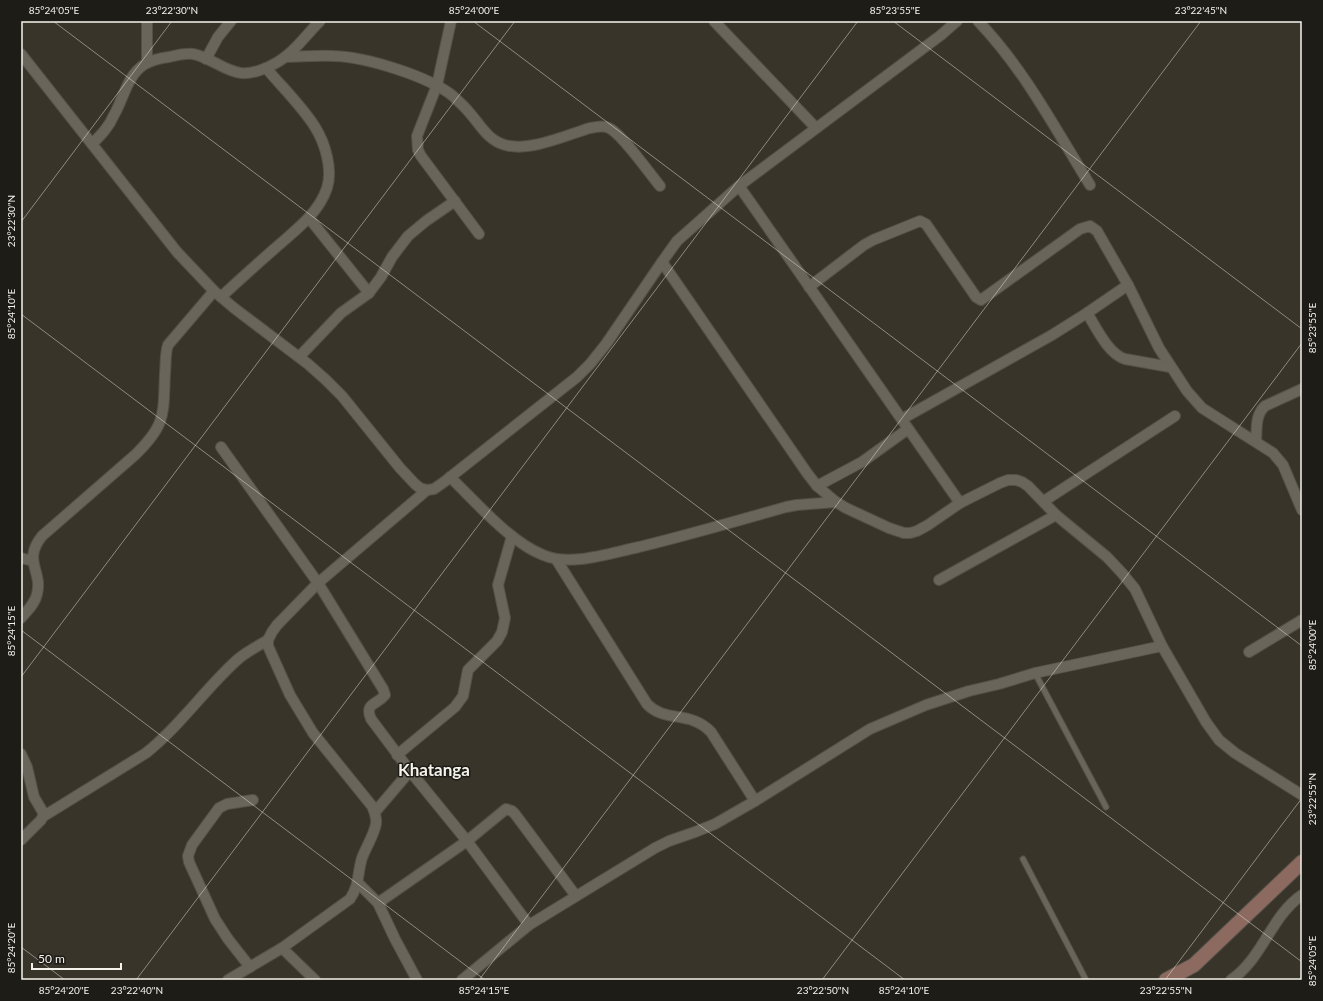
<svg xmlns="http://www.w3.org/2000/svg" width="1323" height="1001" font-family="Lato,sans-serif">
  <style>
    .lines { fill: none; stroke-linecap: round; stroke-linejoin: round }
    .lane-casing { stroke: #535047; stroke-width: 7 }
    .street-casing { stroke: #535047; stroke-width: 12 }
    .secondary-casing { stroke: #535047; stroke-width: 16 }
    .lane { stroke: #69655a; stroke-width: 5 }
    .street { stroke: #69655a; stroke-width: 10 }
    .secondary { stroke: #8d6a5f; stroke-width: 14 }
    .ticks { fill: none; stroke: #f6f3ed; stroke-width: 1; stroke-opacity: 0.45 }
    .labels { text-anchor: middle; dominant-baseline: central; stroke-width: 3; stroke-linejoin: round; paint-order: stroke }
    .district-label { font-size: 17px; font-weight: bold; fill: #f6f3ed; stroke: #1e1c17 }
    .neatline { fill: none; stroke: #f6f3ed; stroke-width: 1.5 }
    .ticks-label { font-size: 10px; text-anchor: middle; fill: #f6f3ed }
  </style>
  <rect width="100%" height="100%" fill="#38342a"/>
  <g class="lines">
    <g class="lane-casing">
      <g id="lane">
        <polyline points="1035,673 1106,807"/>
        <polyline points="1023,859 1086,980"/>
      </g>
    </g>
    <g class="street-casing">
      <g id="street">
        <polyline points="147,21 147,63"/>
        <polyline points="451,21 437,85 417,136 418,150 421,156 479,234"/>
        <polyline points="714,21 816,128"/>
        <path d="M978,21c46,48 77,107 112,164"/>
        <polyline points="21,54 177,252 214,291 234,308 308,364 326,380 342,396 400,468 415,484 420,488 427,490 434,489 444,482 577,377 590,364 606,344 662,262 677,241 739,186 941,35 957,21"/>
        <path d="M285,57c16,0 33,-2 49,-1 32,1 94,20 119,40 5,5 11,10 15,15 12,13 19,29 37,34 24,7 62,-10 85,-17 7,-1 13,-3 19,0 12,5 41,46 51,58"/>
        <polyline points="206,59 218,37 231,21"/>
        <path d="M92,144c9,-9 17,-17 22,-29 10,-17 13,-40 31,-51 7,-4 16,-6 24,-7 8,-2 16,-4 24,-3 17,3 31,17 48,19 11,1 25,-4 35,-10 17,-9 30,-28 44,-42"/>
        <polyline points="739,186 960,503"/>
        <polyline points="309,218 369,293"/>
        <polyline points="662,262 807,473 817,486 836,502 846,508 889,528 904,533 910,533 917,531 928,525 960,503 1000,483 1008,480 1016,480 1022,482 1028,486 1056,515 1107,557 1122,573 1135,589 1162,646"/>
        <polyline points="809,287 864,245 873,240 920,221 926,224 976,297 981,300 1080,229 1090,226 1097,231 1128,285 1159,348 1187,391 1202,408 1273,453 1283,465 1302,510"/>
        <path d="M221,297c17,-16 35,-32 52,-47 20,-18 45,-35 54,-62 6,-19 -2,-45 -12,-61 -13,-21 -33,-40 -49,-59"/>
        <path d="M1087,313c9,14 21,41 38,46l45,8"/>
        <polyline points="299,357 341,313 369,293 381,277 392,257 408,236 426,221 455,201"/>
        <polyline points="902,419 1052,335 1087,313 1128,285"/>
        <path d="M1256,441c1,-12 -1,-26 9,-35l37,-17"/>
        <path d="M221,447l97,136 65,106 2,6c-8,10 -21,8 -14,24l39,52"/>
        <path d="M450,477c26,25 60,65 93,78 28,12 67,-2 96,-8 49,-12 98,-26 147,-40l11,-2 39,-3"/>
        <polyline points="817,486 862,462 908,429"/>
        <polyline points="1044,501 1175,416"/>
        <polyline points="21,558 33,561"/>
        <path d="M556,559l91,145c18,19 43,6 64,28l44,69"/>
        <polyline points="939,580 1056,515"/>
        <path d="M21,618c6,-7 14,-14 16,-24 6,-23 -15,-33 5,-58l93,-81c32,-31 28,-41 30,-82 1,-9 0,-20 3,-28l46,-54"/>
        <polyline points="1249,652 1302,620"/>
        <polyline points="21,754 27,767 34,797 44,814 41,820 21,840"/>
        <polyline points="397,755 455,707 463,696 468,670 497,641 502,632 505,618 498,585 512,536"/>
        <polyline points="375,812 410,771 467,841 529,925"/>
        <path d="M44,816l102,-63c34,-27 58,-63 91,-93 9,-8 21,-14 31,-20"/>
        <polyline points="358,883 378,903 395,939 417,980"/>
        <polyline points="378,903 467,841 506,809 512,811 515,814 576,896"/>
        <polyline points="282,948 315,980"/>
        <polyline points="250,967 228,939 215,919 189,862 188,856 192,845 219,808 227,804 253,800"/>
        <path d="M228,980l54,-32 68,-49c10,-15 7,-25 12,-41 4,-11 12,-23 14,-34 1,-7 -2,-13 -4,-18l-59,-73 -23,-38 -22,-49v-6l4,-8 5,-7 41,-42 109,-93"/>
        <polyline points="462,980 529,925 655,848 669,841 695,832 715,824 755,801 870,729 926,705 969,691 999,684 1035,673 1162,646 1206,722 1219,740 1235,753 1302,795"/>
        <path d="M1231,980c32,-22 40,-64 71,-85"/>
      </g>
    </g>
    <g class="secondary-casing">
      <polyline id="secondary" points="1166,980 1194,965 1302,862"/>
    </g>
    <use href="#lane" class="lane"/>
    <use href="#street" class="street"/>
    <use href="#secondary" class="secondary"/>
  </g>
  <path class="ticks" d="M53,21l1249,941M473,21l829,625M893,21l409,308M21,222l151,-201M21,314l884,666M21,630l464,350M21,677l494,-656M21,947l44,33M136,980l722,-959M479,980l722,-959M822,980l480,-637M1165,980l137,-182"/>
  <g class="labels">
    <g class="district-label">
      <text x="434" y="769">Khatanga</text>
    </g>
  </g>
  <rect width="1323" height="1001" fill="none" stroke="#1e1c17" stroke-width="44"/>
  <path d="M32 963v6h89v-6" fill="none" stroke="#f6f3ed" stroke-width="2"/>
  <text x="38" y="963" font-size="12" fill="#f6f3ed" stroke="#1e1c17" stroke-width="3" paint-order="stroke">50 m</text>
  <rect x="22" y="22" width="1279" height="957" class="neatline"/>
  <g class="ticks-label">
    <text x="54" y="14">85°24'05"E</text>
    <text x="172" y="14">23°22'30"N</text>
    <text x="474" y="14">85°24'00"E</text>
    <text x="895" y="14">85°23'55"E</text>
    <text x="1201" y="14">23°22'45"N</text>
    <text transform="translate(11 221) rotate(-90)" y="4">23°22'30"N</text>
    <text transform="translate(11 314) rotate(-90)" y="4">85°24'10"E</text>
    <text transform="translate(1312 328) rotate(-90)" y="4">85°23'55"E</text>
    <text transform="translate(11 631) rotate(-90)" y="4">85°24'15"E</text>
    <text transform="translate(1312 645) rotate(-90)" y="4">85°24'00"E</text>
    <text transform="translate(1312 799) rotate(-90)" y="4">23°22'55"N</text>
    <text transform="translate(11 948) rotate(-90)" y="4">85°24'20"E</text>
    <text transform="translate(1312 961) rotate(-90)" y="4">85°24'05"E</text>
    <text x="64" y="994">85°24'20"E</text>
    <text x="137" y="994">23°22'40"N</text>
    <text x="484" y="994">85°24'15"E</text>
    <text x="823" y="994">23°22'50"N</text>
    <text x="904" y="994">85°24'10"E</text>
    <text x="1166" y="994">23°22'55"N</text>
  </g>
</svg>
